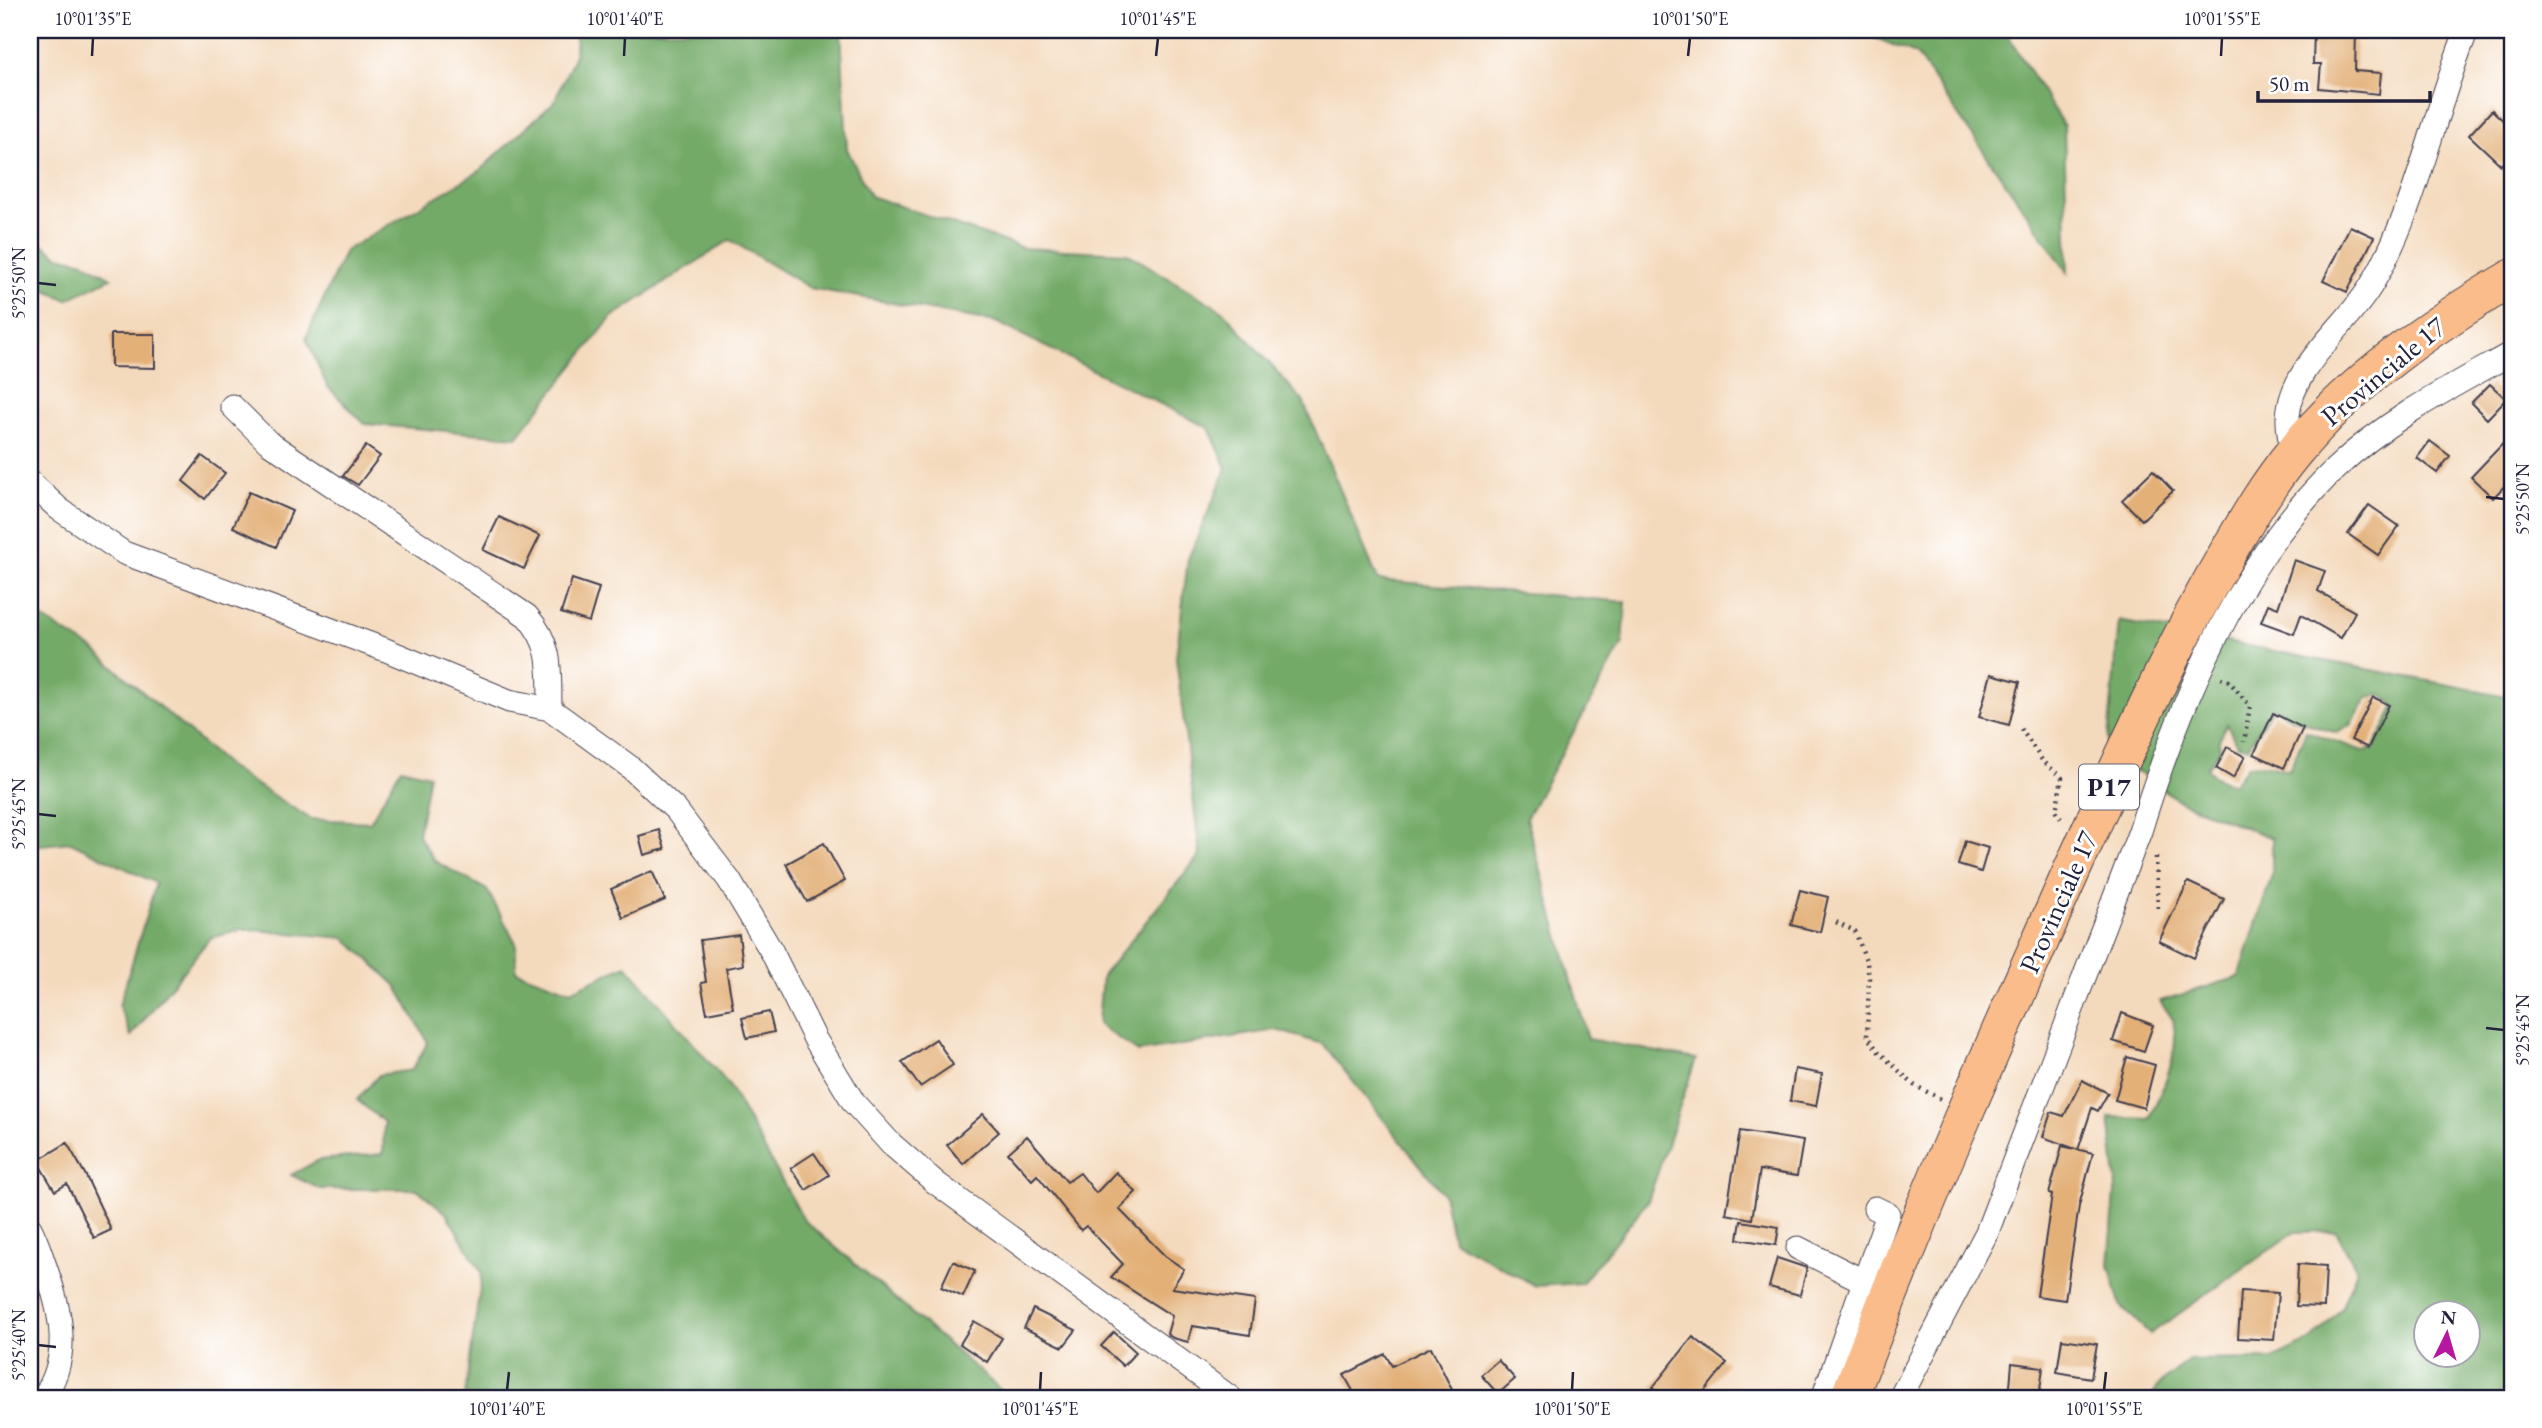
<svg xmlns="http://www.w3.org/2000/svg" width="2542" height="1428" font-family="'EB Garamond',serif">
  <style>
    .forest { fill: #73aa68; stroke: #4a6652; stroke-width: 2; fill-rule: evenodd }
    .building { fill: #e3b078 }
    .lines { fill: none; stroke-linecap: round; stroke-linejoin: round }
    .minor-casing { stroke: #423e4e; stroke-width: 25 }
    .primary-casing { stroke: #423e4e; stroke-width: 39 }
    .path { stroke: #423e4e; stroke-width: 4.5; stroke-dasharray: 2 5; stroke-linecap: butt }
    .minor { stroke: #fff; stroke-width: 23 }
    .primary { stroke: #fabc8b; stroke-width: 37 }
    .ticks { fill: none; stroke: #22223b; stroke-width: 2.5 }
    .labels { text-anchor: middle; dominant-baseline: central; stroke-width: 6; stroke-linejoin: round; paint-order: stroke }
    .shield { fill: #fff; stroke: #646476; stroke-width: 2 }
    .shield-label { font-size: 26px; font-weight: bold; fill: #22223b }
    .street-label { font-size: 28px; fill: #22223b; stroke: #fff }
    .neatline { fill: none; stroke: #22223b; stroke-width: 2.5 }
    .ticks-label { font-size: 18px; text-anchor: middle; fill: #22223b }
  </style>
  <rect width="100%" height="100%" fill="#fff"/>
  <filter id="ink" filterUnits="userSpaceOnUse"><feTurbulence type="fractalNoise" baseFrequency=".0143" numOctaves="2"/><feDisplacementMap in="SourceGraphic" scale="14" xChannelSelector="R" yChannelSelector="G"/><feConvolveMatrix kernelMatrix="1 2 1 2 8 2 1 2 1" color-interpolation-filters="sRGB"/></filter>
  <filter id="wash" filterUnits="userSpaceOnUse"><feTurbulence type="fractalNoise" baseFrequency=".00686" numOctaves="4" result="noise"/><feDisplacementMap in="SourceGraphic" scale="28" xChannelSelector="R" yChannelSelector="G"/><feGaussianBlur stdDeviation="1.57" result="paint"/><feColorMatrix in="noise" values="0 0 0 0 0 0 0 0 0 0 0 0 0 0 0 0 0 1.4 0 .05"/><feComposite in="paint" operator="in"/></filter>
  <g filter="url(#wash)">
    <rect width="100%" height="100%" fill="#f4dabd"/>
    <g class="forest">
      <polygon points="576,30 841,30 847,149 870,196 1023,248 1127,253 1223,311 1303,401 1378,580 1626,602 1623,643 1526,818 1588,1039 1696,1059 1648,1201 1582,1283 1536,1286 1453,1240 1443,1194 1323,1044 1276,1030 1138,1052 1098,1024 1102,976 1200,855 1176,658 1188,559 1227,468 1209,428 996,322 810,288 730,240 612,317 517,437 365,424 327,386 306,338 345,251 478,172 554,102 575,55"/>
      <polygon points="1855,30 2006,30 2009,38 2064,126 2068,273 1916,54"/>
      <polygon points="30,235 59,256 84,262 111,278 67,300 30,282"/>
      <polygon points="30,611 93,649 234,771 311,819 370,822 401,768 429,775 418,835 435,861 487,890 516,943 516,971 571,991 626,965 728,1084 804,1220 1010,1398 485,1398 465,1395 482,1273 446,1213 417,1189 320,1189 291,1175 319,1160 383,1154 384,1122 357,1100 379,1075 412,1070 428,1042 396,985 345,938 244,929 210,938 131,1036 119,1006 156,883 71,842 30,846"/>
      <path d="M2119,621l393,76v701h-359l3,-11 33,-27 84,-1 39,-19 29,-31 16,-39 -21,-39 -41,1 -145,102 -30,-29 -11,-40 7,-85 -7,-63 40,2c12,-26 34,-70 23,-100 -2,-6 -9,-12 -12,-18l79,-24 33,-102v-37l-91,-36 -74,-52zM2380,694l15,12 -22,43 -10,2 -57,-20 -17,39 -25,-6 -16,1 -15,20 -20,-9 -6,-9 13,-17 -1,-10 8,-16 10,21 11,2 25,-40 18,11 46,15 14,-8 17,-28zM2426,1312h42v42h-42z"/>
    </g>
    <g id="blocks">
      <g class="building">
        <polygon points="2314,30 2356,30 2355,71 2381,73 2379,94 2319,88 2321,64 2313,64"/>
        <polygon points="2492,110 2512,129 2512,153 2501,165 2469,135"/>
        <polygon points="2350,226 2374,237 2347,292 2323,281"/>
        <polygon points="111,334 155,334 155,368 111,367"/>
        <polygon points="2490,384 2506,399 2487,419 2471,403"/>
        <polygon points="2512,434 2512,478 2493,498 2471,477"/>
        <polygon points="2430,441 2450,456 2437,473 2417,458"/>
        <polygon points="366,446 380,456 358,485 343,476"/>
        <polygon points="202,456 225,473 205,499 183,481"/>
        <polygon points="2153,470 2173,491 2142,520 2122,500"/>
        <polygon points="249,492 292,511 276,547 233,527"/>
        <polygon points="2369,505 2399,526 2378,555 2348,534"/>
        <polygon points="499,517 540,536 524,569 483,550"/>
        <polygon points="2294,560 2325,571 2318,591 2355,612 2341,638 2301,615 2294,634 2261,622 2268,604 2278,608"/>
        <polygon points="572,579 599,588 589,622 561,613"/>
        <polygon points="1991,674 2020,682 2009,725 1979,717"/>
        <polygon points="2373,697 2389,705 2368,748 2351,740"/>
        <polygon points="2273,713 2303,728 2284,768 2254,754"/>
        <polygon points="2227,747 2245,757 2233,778 2216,768"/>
        <polygon points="659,830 665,849 644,855 639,836"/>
        <polygon points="1965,841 1988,848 1981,872 1958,865"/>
        <polygon points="824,843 845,881 807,902 786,864"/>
        <polygon points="652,871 665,900 623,918 611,889"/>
        <polygon points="2188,882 2224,899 2194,958 2159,941"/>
        <polygon points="1800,890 1828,897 1820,932 1791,925"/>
        <polygon points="739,935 743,965 726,968 733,1008 707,1013 701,983 706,982 700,940"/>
        <polygon points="769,1012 774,1032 747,1038 742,1018"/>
        <polygon points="2122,1013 2153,1025 2144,1051 2113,1041"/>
        <polygon points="936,1039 953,1065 920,1087 902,1062"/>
        <polygon points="2127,1057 2155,1065 2144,1108 2115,1100"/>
        <polygon points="1795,1069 1822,1074 1816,1106 1790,1101"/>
        <polygon points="2082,1080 2108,1093 2098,1111 2092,1108 2078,1150 2043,1137 2051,1112 2064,1116"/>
        <polygon points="983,1114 999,1132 963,1164 947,1145"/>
        <polygon points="1740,1131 1803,1141 1797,1176 1760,1170 1752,1219 1726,1214"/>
        <polygon points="1027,1136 1067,1182 1080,1173 1096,1193 1116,1172 1136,1192 1119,1209 1165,1256 1184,1269 1172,1288 1255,1300 1250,1335 1192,1326 1188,1342 1173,1338 1167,1334 1172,1316 1111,1277 1123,1264 1086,1226 1081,1230 1037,1175 1032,1180 1008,1153"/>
        <polygon points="67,1143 85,1174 111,1230 94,1238 67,1184 55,1191 37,1161"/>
        <polygon points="2062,1146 2093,1153 2079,1206 2065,1300 2037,1296 2052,1195 2049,1194"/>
        <polygon points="814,1153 829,1175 806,1190 791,1168"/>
        <polygon points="1741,1221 1779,1227 1776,1245 1738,1239"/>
        <polygon points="1777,1258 1807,1268 1800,1295 1769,1287"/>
        <polygon points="953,1261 975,1271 963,1297 941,1287"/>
        <polygon points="2298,1264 2326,1266 2324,1307 2296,1306"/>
        <polygon points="2241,1291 2278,1293 2274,1340 2238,1338"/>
        <polygon points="1033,1309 1076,1330 1063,1347 1024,1328"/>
        <polygon points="974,1321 1002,1338 987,1362 960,1344"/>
        <polygon points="1114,1332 1136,1352 1123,1366 1101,1346"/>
        <polygon points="1693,1337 1727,1363 1699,1398 1667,1398 1653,1387"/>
        <polygon points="2062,1339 2097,1344 2091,1378 2057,1372"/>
        <polygon points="1431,1347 1456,1398 1357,1398 1344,1375 1385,1354 1392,1366"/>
        <polygon points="1498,1360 1515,1379 1498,1394 1481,1375"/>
        <polygon points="2012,1363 2043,1367 2039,1398 2009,1398"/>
      </g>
    </g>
  </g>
  <g filter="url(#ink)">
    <use href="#blocks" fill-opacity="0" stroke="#423e4e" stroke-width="2"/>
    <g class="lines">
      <g class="minor-casing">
        <g id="minor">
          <path d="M232,406l36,36 259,174c27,31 22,54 23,93"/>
          <path d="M2292,454c-1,-12 -5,-26 -4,-37 3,-52 59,-90 84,-133 46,-78 61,-171 95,-254"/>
          <polyline points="30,482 59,509 124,553 386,650 509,701 550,709 630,767 676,810 729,880 772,952 815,1039 854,1103 890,1143 936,1183 1231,1398"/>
          <path d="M30,1228c7,13 11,27 16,41 15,43 26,88 -3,129"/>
          <polyline points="1798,1248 1865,1282"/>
          <polyline points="1823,1398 1888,1214 1875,1208"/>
          <path d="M1900,1398l87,-166 153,-401c39,-127 98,-269 195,-362 51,-49 116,-82 177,-116"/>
        </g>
      </g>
      <g class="primary-casing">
        <path id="primary" d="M1849,1398c71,-189 154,-375 237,-559 44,-98 88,-195 142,-287 20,-34 41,-70 66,-100 61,-74 137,-126 218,-174"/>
      </g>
      <g class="path">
        <polyline points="2221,678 2229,681 2250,706 2244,742"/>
        <polyline points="2021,729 2042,760 2062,778 2056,812 2064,822"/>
        <polyline points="2156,857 2158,912"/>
        <polyline points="1836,922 1855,931 1867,963 1869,978 1867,1036 1879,1052 1914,1085 1941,1099"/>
      </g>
      <use href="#minor" class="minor"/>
      <use href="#primary" class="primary"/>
    </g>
  </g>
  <path class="ticks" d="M92,56l1,-18M624,56l1,-18M1156,56l2,-18M1688,56l2,-18M2221,56l1,-18M38,283l18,2M2486,497l18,2M38,814l18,2M2486,1028l18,2M38,1345l18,2M507,1390l2,-18M1040,1390l1,-18M1572,1390l1,-18M2104,1390l2,-18"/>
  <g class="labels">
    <rect class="shield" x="2079" y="764.5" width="60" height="45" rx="5"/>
    <g class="shield-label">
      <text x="2109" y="787">P17</text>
    </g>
    <g class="street-label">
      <text transform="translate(2383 371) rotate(-40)">Provinciale 17</text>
      <text transform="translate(2058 902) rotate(-66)">Provinciale 17</text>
    </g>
  </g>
  <rect width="2542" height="1428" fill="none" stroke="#fff" stroke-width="77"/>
  <g transform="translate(2447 1334) rotate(5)"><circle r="33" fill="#ffffff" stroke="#a7a7b1" stroke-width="2"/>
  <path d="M0-5L12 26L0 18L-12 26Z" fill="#b5179e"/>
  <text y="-10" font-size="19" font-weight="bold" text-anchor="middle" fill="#22223b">N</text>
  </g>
  <path d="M2258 91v10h172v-10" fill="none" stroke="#22223b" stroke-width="3.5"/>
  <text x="2269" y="91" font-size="21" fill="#22223b" stroke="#ffffff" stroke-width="5" paint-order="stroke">50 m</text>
  <rect x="38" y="38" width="2466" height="1352" class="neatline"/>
  <g class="ticks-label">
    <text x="93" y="25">10°01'35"E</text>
    <text x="625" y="25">10°01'40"E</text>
    <text x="1158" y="25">10°01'45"E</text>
    <text x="1690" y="25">10°01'50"E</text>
    <text x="2222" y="25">10°01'55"E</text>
    <text transform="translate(19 283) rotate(-90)" y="6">5°25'50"N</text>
    <text transform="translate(2523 499) rotate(-90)" y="6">5°25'50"N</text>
    <text transform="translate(19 814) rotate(-90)" y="6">5°25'45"N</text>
    <text transform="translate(2523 1030) rotate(-90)" y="6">5°25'45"N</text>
    <text transform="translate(19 1345) rotate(-90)" y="6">5°25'40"N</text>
    <text x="507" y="1415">10°01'40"E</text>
    <text x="1040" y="1415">10°01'45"E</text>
    <text x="1572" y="1415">10°01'50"E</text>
    <text x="2104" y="1415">10°01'55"E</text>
  </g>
</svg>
